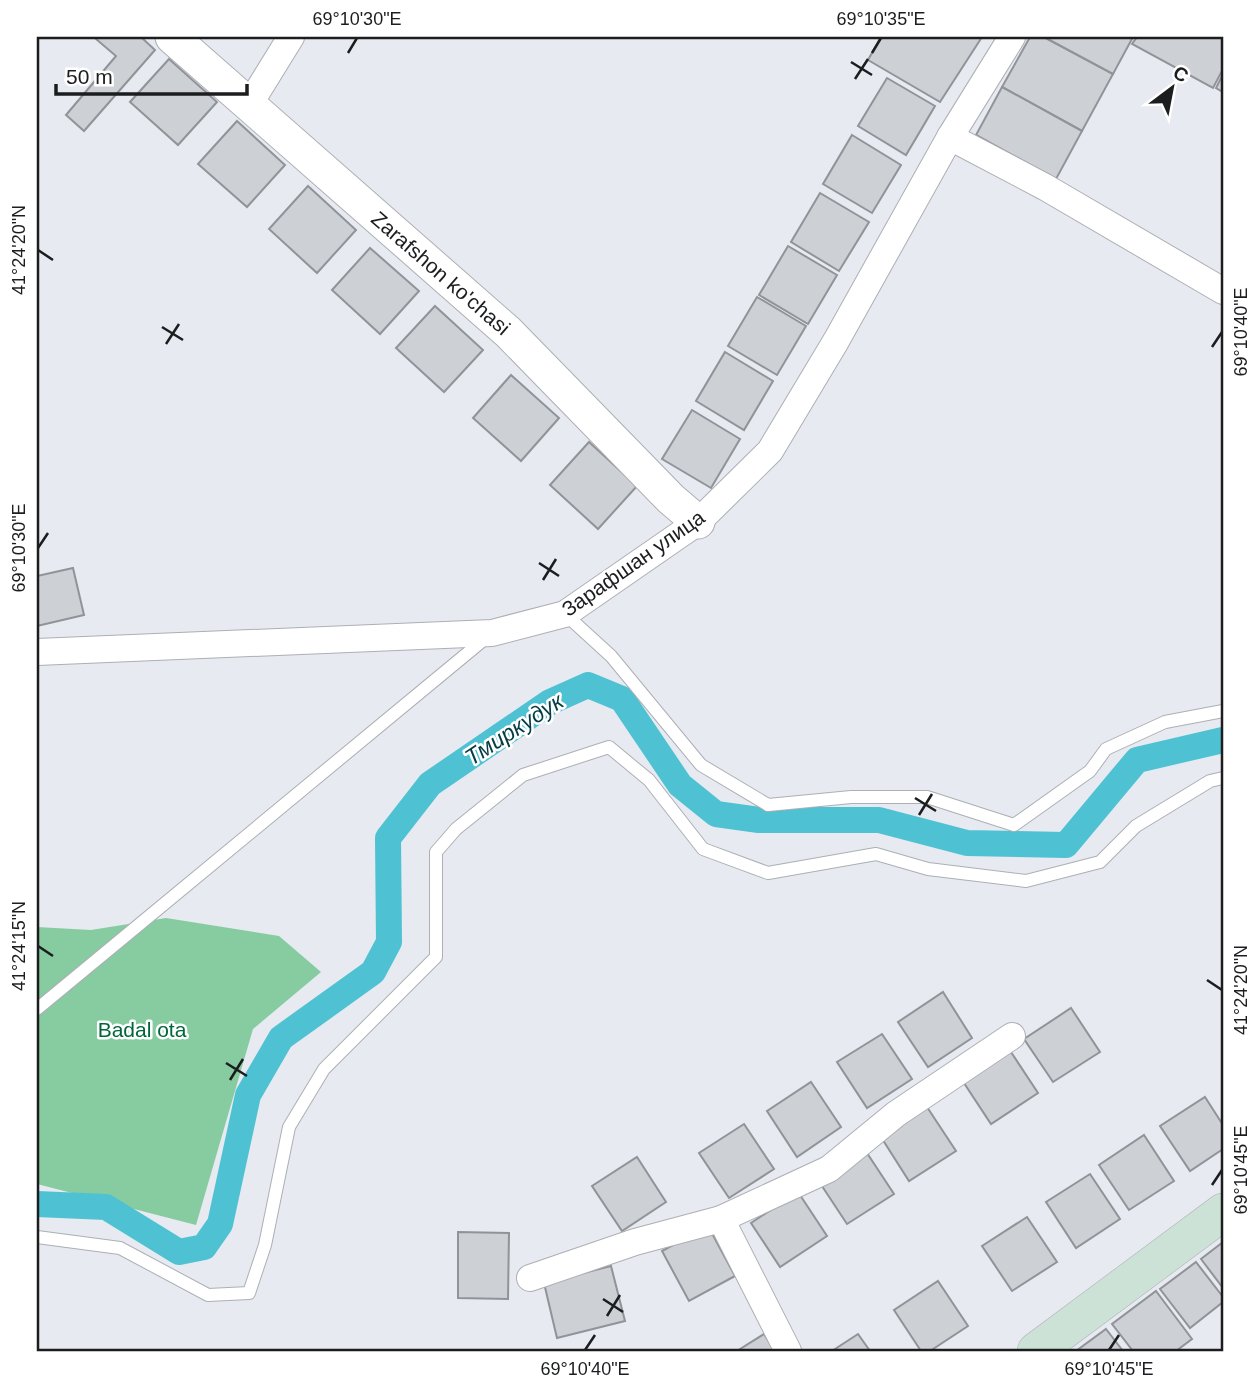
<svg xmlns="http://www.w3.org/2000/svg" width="1260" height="1388" font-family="Helvetica,sans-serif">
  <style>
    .green { fill: #86cca0 }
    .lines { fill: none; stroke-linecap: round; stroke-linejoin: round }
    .canal { stroke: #4ec1d3; stroke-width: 26 }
    .building { fill: #cdd0d5; stroke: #909398; stroke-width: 2 }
    .service-casing { stroke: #acafb4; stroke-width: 14 }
    .minor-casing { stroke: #acafb4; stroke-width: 28 }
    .tertiary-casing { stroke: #acafb4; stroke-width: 35 }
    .secondary-casing { stroke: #acafb4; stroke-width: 38 }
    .service { stroke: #fff; stroke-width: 12 }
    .minor { stroke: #fff; stroke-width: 26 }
    .tertiary { stroke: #fff; stroke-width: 33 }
    .secondary { stroke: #cde2d6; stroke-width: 37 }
    .ticks { fill: none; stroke: #1c1d1f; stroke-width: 2.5 }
    .labels { text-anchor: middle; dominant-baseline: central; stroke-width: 5; stroke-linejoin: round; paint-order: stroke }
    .street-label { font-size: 21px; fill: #1c1d1f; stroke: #fff }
    .park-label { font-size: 21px; fill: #01663b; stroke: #fff }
    .water-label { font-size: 23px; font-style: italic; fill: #053c44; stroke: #fff }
    .neatline { fill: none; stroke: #1c1d1f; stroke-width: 2.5 }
    .ticks-label { font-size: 18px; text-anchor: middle; fill: #1c1d1f }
  </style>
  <rect width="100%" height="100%" fill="#e7eaf0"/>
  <polygon class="green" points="166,918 279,936 321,972 253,1029 196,1225 37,1184 37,927 91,930"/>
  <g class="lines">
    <polyline class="canal" points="37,1204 106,1207 179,1252 204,1247 220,1224 248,1095 281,1038 373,972 389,942 388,838 430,784 550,702 588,685 622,699 680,785 716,814 759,820 879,820 967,843 1066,845 1137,760 1223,740"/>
  </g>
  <g class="building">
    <polygon points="98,37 141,37 155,50 84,131 66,115 116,56 96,39"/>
    <polygon points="881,37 982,37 940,102 868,60"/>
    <polygon points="1030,37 1044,37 1113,74 1082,131 1002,87"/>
    <polygon points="1044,37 1133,37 1113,74"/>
    <polygon points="1137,37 1223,37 1223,69 1213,88 1132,44"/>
    <polygon points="169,59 217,102 178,145 130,102"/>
    <polygon points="1223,74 1223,92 1216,88"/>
    <polygon points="887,78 935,106 906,155 858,126"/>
    <polygon points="1002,87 1082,131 1056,179 976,135"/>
    <polygon points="237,121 285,165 247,207 198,164"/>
    <polygon points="852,135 901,165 872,213 823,184"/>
    <polygon points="308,186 356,230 317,273 269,229"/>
    <polygon points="820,193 869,222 839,271 791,242"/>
    <polygon points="788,246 837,275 808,324 759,295"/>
    <polygon points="370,248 419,291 380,334 332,290"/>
    <polygon points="757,297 806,326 777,375 728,346"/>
    <polygon points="435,306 483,350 444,392 396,348"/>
    <polygon points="725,352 773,381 744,430 696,401"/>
    <polygon points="511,375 559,418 521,461 473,418"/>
    <polygon points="692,410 740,439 711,488 662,459"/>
    <polygon points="589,442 637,486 598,529 550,485"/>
    <polygon points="73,568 84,615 37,626 37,576"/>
    <polygon points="943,992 972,1038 928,1067 898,1022"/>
    <polygon points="1071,1008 1100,1052 1053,1082 1024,1039"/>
    <polygon points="882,1034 912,1079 867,1108 837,1062"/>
    <polygon points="1009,1049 1038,1093 991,1124 962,1080"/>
    <polygon points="811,1082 841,1127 797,1157 767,1111"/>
    <polygon points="1205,1097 1223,1125 1223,1149 1190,1171 1160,1126"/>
    <polygon points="927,1107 956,1151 909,1181 881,1137"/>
    <polygon points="744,1124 774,1169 729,1198 699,1153"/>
    <polygon points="1144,1135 1174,1181 1129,1210 1099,1165"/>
    <polygon points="865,1150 894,1194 847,1224 818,1180"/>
    <polygon points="637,1157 666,1202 622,1231 592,1186"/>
    <polygon points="1090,1174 1120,1219 1076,1248 1046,1202"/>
    <polygon points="798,1192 827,1236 780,1267 751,1223"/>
    <polygon points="1027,1217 1057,1262 1012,1291 982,1246"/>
    <polygon points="708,1226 735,1276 689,1301 662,1251"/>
    <polygon points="458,1232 509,1233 508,1299 458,1298"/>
    <polygon points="1223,1242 1223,1288 1201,1259"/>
    <polygon points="1196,1262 1223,1297 1223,1302 1190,1328 1160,1289"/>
    <polygon points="611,1266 625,1321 557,1338 544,1283"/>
    <polygon points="938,1281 968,1326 930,1351 921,1351 894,1310"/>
    <polygon points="1156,1291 1192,1339 1176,1351 1133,1351 1112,1324"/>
    <polygon points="1106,1329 1123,1351 1076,1351"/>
    <polygon points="764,1334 775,1351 737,1351"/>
    <polygon points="858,1334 870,1351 832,1351"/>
  </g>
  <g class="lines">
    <g class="service-casing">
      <g id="service">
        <polyline points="565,614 611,656 701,765 768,805 851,797 927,797 1014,825 1090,771 1106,749 1165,722 1223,711"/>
        <polyline points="37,1009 487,637"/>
        <polyline points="37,1237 120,1248 208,1295 249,1293 265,1245 289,1127 324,1069 436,957 436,852 456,829 523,775 609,747 649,780 703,849 768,873 876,854 928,869 1026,881 1100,862 1136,826 1210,781 1223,778"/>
      </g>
    </g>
    <g class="minor-casing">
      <g id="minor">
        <polyline points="249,105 291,37"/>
        <polyline points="950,137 1045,187 1223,291"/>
        <polyline points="37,652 492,633 565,614 698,522 770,451 836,341 950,137 1012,37"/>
        <polyline points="721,1219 829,1169 896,1114 1012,1036"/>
        <polyline points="530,1278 635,1242 721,1219 788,1351"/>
      </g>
    </g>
    <g class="tertiary-casing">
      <polyline id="tertiary" points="172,37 508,332 671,499 698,522"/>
    </g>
    <g class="secondary-casing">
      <polyline id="secondary" points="1036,1351 1223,1212"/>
    </g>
    <use href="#service" class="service"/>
    <use href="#minor" class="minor"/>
    <use href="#tertiary" class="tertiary"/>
    <use href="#secondary" class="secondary"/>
  </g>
  <path class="ticks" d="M348,53l9,-15M872,53l9,-15M851,62l21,13M855,79l13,-20M38,250l15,10M162,327l21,13M166,344l13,-20M1212,347l10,-15M38,548l10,-15M539,563l20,13M543,580l13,-21M915,798l21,13M919,815l13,-21M38,946l15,10M1207,980l15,10M226,1063l21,13M230,1080l13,-21M1212,1185l10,-15M603,1299l20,13M607,1316l13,-21M585,1350l10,-15M1109,1350l10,-15"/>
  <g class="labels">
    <g class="street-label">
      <text transform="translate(441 273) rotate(41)">Zarafshon ko'chasi</text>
      <text transform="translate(633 563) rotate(-35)">Зарафшан улица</text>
    </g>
    <g class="park-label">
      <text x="142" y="1029">Badal ota</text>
    </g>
    <g class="water-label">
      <text transform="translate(514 729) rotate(-33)">Тмиркудук</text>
    </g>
  </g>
  <rect width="1260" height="1388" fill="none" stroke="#ffffff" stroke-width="77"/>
  <g transform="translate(1172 88) rotate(32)" stroke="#ffffff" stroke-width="5" paint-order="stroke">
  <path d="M0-5L12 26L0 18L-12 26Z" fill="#1c1d1f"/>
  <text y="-10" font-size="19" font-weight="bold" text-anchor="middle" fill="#1c1d1f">С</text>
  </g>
  <path d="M56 84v10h191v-10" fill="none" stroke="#1c1d1f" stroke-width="3.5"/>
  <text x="66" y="84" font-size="21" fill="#1c1d1f" stroke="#ffffff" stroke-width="5" paint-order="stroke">50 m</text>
  <rect x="38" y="38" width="1184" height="1312" class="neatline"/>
  <g class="ticks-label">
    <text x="357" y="25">69°10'30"E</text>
    <text x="881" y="25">69°10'35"E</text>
    <text transform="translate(19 250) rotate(-90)" y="6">41°24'20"N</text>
    <text transform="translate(1241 332) rotate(-90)" y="6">69°10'40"E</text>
    <text transform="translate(19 548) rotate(-90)" y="6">69°10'30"E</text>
    <text transform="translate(19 946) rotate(-90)" y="6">41°24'15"N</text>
    <text transform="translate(1241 990) rotate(-90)" y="6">41°24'20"N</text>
    <text transform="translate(1241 1170) rotate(-90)" y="6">69°10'45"E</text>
    <text x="585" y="1375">69°10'40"E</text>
    <text x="1109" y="1375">69°10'45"E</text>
  </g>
</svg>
